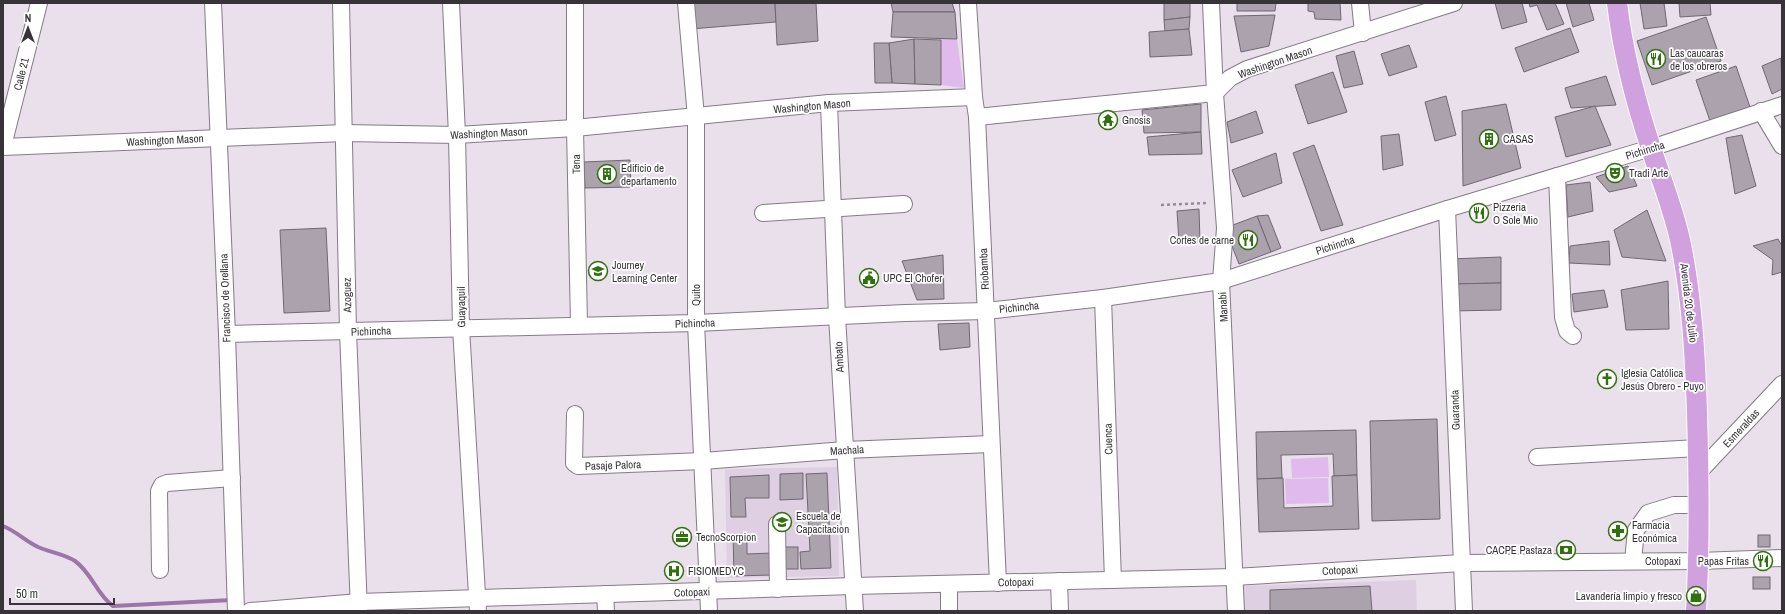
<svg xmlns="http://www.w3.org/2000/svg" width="1785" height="614" font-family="'Archivo Narrow',sans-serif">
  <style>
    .built { fill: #ded0e2 }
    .green { fill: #e0baec }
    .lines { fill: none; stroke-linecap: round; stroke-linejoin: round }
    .stream { stroke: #9d75a9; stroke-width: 4 }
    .building { fill: #aba2ad; stroke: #6f6771 }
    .minor-casing { stroke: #847b86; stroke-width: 18 }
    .major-casing { stroke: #fff; stroke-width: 22 }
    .path { stroke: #938c95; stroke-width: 2.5; stroke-dasharray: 3 3; stroke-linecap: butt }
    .minor { stroke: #fff; stroke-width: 16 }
    .major { stroke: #d0a0df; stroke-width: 20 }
    .labels { text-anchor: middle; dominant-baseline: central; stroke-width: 3.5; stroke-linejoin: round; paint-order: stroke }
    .poi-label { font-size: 11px; fill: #373338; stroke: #fff; text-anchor: start }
    .street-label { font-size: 11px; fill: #373338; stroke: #fff }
  </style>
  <rect width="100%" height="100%" fill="#e9e0ec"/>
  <g class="built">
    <polygon points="837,467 839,576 727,578 725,469"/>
    <polygon points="1416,580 1417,611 1244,611 1243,586"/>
  </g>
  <g class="green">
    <polygon points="940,39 957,39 964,88 941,85"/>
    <polygon points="1328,457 1329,477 1292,478 1291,459"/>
    <polygon points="1328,478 1329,503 1286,504 1285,479"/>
  </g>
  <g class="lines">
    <path class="stream" d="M3,526c13,5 22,15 35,21 11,5 27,7 37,14 17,12 22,34 38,45l119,-6"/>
  </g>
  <g class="building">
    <polygon points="693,3 775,3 776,22 691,29"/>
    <polygon points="775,3 816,3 818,41 777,45"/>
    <polygon points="891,3 952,3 955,12 893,12"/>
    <polygon points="1164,3 1190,3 1190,17 1164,20"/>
    <polygon points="1237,3 1276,3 1275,11 1237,11"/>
    <polygon points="1308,3 1340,3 1341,20 1315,19 1314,12 1308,11"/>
    <polygon points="1495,3 1522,3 1527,22 1502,29"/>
    <polygon points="1529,3 1555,3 1564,24 1547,30 1537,5 1530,7"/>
    <polygon points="1566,3 1589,3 1594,20 1573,27"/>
    <polygon points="1640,3 1664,3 1667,26 1644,29"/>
    <polygon points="1679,3 1710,3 1711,15 1680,17"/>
    <polygon points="893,12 955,12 957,39 891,37"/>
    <polygon points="1275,15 1269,46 1241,52 1234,16"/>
    <polygon points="1190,17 1189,29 1165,31 1164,20"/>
    <polygon points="1706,17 1721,61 1652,85 1637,41"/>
    <polygon points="1570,28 1579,52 1524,72 1515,48"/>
    <polygon points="1189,29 1192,55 1150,57 1149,32"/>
    <polygon points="914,39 915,84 892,83 889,43"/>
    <polygon points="914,39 941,40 941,85 915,84"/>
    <polygon points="874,43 889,43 892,83 875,83"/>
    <polygon points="1409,45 1417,67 1389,76 1381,54"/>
    <polygon points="1354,51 1363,84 1344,88 1336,56"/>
    <polygon points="1781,58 1782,89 1772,94 1762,66"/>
    <polygon points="1736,66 1750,107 1710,121 1696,80"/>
    <polygon points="1333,72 1347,112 1308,124 1295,85"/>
    <polygon points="1606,76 1616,105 1571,108 1565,88"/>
    <polygon points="1446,96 1456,135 1435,141 1425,102"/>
    <polygon points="1201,104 1201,132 1144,133 1142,110"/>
    <polygon points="1506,104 1521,168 1463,186 1462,111"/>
    <polygon points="1595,106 1611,145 1566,157 1555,117"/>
    <polygon points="1256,111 1263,133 1231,143 1227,122"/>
    <polygon points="1201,132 1202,154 1149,155 1147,137"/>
    <polygon points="1399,134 1403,165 1383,170 1381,136"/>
    <polygon points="1742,135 1756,186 1735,194 1726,138"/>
    <polygon points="1314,145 1343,225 1321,231 1293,153"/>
    <polygon points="1276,153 1282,183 1243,197 1232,170"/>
    <polygon points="630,160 631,187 585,188 584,162"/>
    <polygon points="1628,166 1637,186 1609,192 1596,177"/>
    <polygon points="1590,182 1593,211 1568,217 1566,185"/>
    <polygon points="1199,209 1200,242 1179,242 1177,211"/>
    <polygon points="1647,210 1666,261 1622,257 1614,230"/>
    <polygon points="1268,215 1281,248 1271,252 1257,216"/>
    <polygon points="1257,216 1271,252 1239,264 1225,228"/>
    <polygon points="326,228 330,311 284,313 280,230"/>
    <polygon points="1778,239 1782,246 1782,272 1772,275 1773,260 1753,246"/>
    <polygon points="1609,241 1610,265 1569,263 1570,246"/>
    <polygon points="943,255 944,299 917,300 902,261"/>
    <polygon points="1501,257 1501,283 1451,284 1450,259"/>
    <polygon points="1668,281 1669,329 1626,330 1621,290"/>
    <polygon points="1501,283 1501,310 1451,311 1451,284"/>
    <polygon points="1604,290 1608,307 1574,312 1572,294"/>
    <polygon points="969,323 970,347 940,350 938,324"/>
    <polygon points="1437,419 1440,519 1372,521 1370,421"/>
    <polygon points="1356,430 1357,475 1334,476 1333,454 1281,455 1282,478 1257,479 1256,432"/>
    <polygon points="803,473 803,499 780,500 780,474"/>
    <polygon points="827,473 831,568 801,569 800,552 810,551 806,474"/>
    <polygon points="769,475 769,498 745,498 746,517 731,517 730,477"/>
    <polygon points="1357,475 1359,529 1259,532 1257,479 1283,478 1284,508 1333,506 1332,476"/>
    <polygon points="747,533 747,554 772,553 773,575 734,576 733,534"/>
    <rect x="1758" y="535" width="12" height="12"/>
    <rect x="782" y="547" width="16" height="22"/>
    <rect x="1753" y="577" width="17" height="12"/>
    <polygon points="1370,586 1372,611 1270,611 1270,590"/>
  </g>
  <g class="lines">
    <g class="minor-casing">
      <g id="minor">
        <polyline points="213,3 227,334 236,611"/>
        <polyline points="341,3 348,331 359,611"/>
        <polyline points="451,3 457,135 461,328 478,611"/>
        <polyline points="575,3 575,128 579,325"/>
        <polyline points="686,3 696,117 696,323 709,611"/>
        <polyline points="968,3 974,97 977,117 998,583"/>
        <polyline points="1211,3 1215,93 1225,228 1221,281 1236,611"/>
        <polyline points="1360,3 1363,33"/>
        <polyline points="829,103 837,317 855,611"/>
        <polyline points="1761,111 1782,146"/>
        <polyline points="977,117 1215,93 1230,78 1247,69 1454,3"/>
        <polyline points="3,146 39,3"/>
        <polyline points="3,147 344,133 457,135 575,128 829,103 974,97"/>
        <polyline points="1557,176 1563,317 1567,331 1573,336"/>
        <polyline points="1447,209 1464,611"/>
        <polyline points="763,213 904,204"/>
        <polyline points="1103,298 1113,580"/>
        <polyline points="227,334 696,323 905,313 986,311 1103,298 1221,281 1447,209 1651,148 1782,105"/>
        <polyline points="575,414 574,463 578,466 703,461 845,450 991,444"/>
        <polyline points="1537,457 1698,448"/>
        <polyline points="1699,472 1782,384"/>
        <polyline points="777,524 778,589"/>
        <polyline points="1633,561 1636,530 1648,513 1674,505 1700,505"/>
        <polyline points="160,570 159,491 162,485 167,483 232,478"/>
        <polyline points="1059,581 1060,611"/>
        <polyline points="949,584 949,611"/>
        <polyline points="605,594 606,611"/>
        <polyline points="250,611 359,602 853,586 1234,577 1462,563 1699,561 1782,558"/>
      </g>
    </g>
    <g class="major-casing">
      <path id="major" d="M1617,3c6,50 18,97 34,145 10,31 22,60 29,92 12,57 15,114 17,172 2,67 3,133 -1,199"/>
    </g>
    <polyline class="path" points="1161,205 1208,203"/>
    <use href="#minor" class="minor"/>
    <use href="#major" class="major"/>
  </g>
  <defs>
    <g id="restaurant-ring" transform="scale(1)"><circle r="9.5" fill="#fff" stroke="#2e710d" stroke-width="1.5"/><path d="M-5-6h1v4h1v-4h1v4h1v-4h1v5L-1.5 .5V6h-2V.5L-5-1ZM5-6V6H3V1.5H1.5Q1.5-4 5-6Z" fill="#2e710d"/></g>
    <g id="temple-ring" transform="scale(1)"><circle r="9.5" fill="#fff" stroke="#2e710d" stroke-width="1.5"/><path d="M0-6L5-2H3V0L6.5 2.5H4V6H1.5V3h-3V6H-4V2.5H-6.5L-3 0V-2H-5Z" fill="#2e710d"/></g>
    <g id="building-ring" transform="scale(1)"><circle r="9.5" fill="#fff" stroke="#2e710d" stroke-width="1.5"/><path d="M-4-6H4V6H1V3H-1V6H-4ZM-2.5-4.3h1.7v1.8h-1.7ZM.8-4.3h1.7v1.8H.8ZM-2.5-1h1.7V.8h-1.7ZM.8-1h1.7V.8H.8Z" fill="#2e710d"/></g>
    <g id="theatre-ring" transform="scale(1)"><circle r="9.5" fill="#fff" stroke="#2e710d" stroke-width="1.5"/><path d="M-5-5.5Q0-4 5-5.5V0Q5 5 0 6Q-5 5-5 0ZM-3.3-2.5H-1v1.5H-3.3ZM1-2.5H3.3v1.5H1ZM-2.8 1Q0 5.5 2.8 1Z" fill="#2e710d"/></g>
    <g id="school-ring" transform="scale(1)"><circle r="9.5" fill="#fff" stroke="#2e710d" stroke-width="1.5"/><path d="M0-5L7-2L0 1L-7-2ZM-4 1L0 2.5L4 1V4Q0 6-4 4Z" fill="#2e710d"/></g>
    <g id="civic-ring" transform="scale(1)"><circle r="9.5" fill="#fff" stroke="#2e710d" stroke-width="1.5"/><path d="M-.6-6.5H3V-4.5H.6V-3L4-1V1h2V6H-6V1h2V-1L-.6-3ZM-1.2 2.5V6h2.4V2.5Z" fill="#2e710d"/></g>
    <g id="church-ring" transform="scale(1)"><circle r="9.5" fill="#fff" stroke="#2e710d" stroke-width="1.5"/><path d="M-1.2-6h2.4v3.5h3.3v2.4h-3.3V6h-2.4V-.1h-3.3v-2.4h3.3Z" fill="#2e710d"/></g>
    <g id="pharmacy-ring" transform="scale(1)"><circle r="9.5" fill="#fff" stroke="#2e710d" stroke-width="1.5"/><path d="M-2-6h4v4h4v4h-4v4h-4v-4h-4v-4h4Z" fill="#2e710d"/></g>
    <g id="office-ring" transform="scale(1)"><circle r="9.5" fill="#fff" stroke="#2e710d" stroke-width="1.5"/><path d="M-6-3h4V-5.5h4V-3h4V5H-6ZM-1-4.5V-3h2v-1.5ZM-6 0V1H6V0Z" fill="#2e710d"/></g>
    <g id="bank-ring" transform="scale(1)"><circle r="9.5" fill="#fff" stroke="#2e710d" stroke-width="1.5"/><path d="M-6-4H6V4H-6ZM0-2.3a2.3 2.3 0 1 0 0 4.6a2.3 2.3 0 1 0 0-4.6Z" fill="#2e710d"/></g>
    <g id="hospital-ring" transform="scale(1)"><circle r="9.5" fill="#fff" stroke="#2e710d" stroke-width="1.5"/><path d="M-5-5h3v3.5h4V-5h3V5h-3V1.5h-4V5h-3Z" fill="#2e710d"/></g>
    <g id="shop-ring" transform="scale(1)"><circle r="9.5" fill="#fff" stroke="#2e710d" stroke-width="1.5"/><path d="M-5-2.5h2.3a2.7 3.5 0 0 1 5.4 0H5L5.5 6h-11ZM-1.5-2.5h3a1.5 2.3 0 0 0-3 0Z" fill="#2e710d"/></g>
  </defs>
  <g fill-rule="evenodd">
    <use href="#restaurant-ring" x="1656" y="59"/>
    <use href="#temple-ring" x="1108" y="120"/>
    <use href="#building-ring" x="1489" y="139"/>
    <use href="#theatre-ring" x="1615" y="173"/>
    <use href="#building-ring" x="607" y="174"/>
    <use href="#restaurant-ring" x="1479" y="213"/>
    <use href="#restaurant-ring" x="1248" y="240"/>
    <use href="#school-ring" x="598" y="271"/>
    <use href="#civic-ring" x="869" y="278"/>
    <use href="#church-ring" x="1607" y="379"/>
    <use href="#school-ring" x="782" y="522"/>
    <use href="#pharmacy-ring" x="1618" y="531"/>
    <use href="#office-ring" x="682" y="537"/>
    <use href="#bank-ring" x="1566" y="550"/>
    <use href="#restaurant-ring" x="1763" y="561"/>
    <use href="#hospital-ring" x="674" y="571"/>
    <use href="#shop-ring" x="1696" y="596"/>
  </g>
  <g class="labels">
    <g class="poi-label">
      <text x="1670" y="53">Las caucaras<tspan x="1670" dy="13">de los obreros</tspan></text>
      <text x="1122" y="120">Gnosis</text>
      <text x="1503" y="139">CASAS</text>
      <text x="621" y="168">Edificio de<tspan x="621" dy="13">departamento</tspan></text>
      <text x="1629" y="173">Tradi Arte</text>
      <text x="1493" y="207">Pizzeria<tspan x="1493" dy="13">O Sole Mio</tspan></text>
      <text x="1234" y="240" text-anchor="end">Cortes de carne</text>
      <text x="612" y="265">Journey<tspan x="612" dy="13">Learning Center</tspan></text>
      <text x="883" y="278">UPC El Chofer</text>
      <text x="1621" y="373">Iglesia Católica<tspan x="1621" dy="13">Jesús Obrero - Puyo</tspan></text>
      <text x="796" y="516">Escuela de<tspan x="796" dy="13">Capacitacion</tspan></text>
      <text x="1632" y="525">Farmacia<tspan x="1632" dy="13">Económica</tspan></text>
      <text x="696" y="537">TecnoScorpion</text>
      <text x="1552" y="550" text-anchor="end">CACPE Pastaza</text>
      <text x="1749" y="561" text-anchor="end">Papas Fritas</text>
      <text x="688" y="571">FISIOMEDYC</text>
      <text x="1682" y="596" text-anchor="end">Lavandería limpio y fresco</text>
    </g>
    <g class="street-label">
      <text transform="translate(1275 62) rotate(-19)">Washington Mason</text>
      <text transform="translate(21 74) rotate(-76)">Calle 21</text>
      <text transform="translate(812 106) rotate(-5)">Washington Mason</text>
      <text transform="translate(489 133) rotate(-3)">Washington Mason</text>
      <text transform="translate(165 140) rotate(-3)">Washington Mason</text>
      <text transform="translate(1645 150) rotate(-17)">Pichincha</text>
      <text transform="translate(576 164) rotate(-91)">Tena</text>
      <text transform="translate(1335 245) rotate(-18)">Pichincha</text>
      <text transform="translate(984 269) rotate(-93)">Riobamba</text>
      <text transform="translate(347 295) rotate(-91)">Azoguez</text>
      <text transform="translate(696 295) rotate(-90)">Quito</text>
      <text transform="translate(225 298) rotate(-92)">Francisco de Orellana</text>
      <text transform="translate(1689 303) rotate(83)">Avenida 20 de Julio</text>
      <text transform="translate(461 307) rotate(-91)">Guayaquil</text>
      <text transform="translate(1019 307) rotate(-6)">Pichincha</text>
      <text transform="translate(1223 307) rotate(-93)">Manabi</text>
      <text transform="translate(695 323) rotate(-2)">Pichincha</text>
      <text transform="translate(371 331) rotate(-2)">Pichincha</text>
      <text transform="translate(839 357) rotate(-93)">Ambato</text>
      <text transform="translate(1455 410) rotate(-92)">Guaranda</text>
      <text transform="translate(1741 428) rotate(-47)">Esmeraldas</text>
      <text transform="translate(1108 439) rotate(-92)">Cuenca</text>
      <text transform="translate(847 450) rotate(-3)">Machala</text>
      <text transform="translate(613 465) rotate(-2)">Pasaje Palora</text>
      <text x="1663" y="561">Cotopaxi</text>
      <text transform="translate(1340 570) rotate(-3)">Cotopaxi</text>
      <text transform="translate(1016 582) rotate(-1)">Cotopaxi</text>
      <text transform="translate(692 592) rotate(-2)">Cotopaxi</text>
    </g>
  </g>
  <rect width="1785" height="614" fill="none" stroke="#373338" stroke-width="8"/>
  <g transform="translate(28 28)" stroke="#ffffff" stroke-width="3" paint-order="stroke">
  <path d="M0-3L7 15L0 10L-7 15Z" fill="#373338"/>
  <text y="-6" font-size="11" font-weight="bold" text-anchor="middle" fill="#373338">N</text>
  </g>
  <path d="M10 598v6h104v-6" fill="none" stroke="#373338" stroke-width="2"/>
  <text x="16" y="598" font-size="12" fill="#373338" stroke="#ffffff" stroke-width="3" paint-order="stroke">50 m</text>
</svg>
